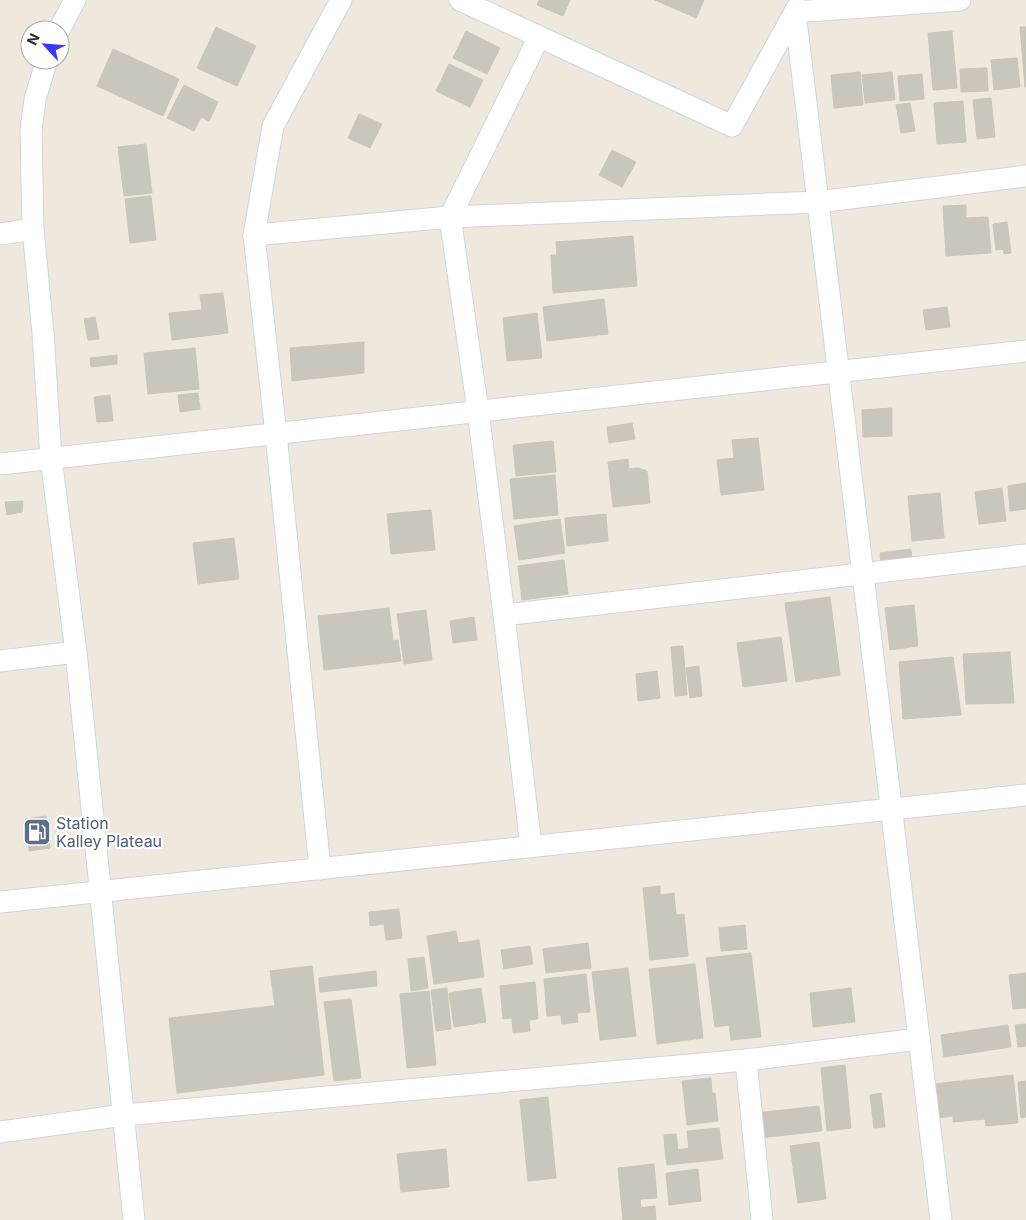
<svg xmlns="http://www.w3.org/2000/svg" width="1026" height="1220" font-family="Inter,sans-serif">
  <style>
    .building { fill: #c9c6bc; stroke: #c9c6b6 }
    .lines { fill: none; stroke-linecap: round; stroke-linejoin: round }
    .minor-casing { stroke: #d1d2e5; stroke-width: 23 }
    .minor { stroke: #fff; stroke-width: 21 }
    .labels { text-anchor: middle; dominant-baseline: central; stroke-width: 4.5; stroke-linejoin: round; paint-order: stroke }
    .service-label { font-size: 16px; fill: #4e5e75; stroke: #fff; text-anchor: start }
  </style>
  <rect width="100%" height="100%" fill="#eee9dc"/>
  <g class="building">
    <polygon points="539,0 570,0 563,16 537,5"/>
    <polygon points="655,0 704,0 696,18"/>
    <polygon points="216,27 256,46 237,86 197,68"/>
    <polygon points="1020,27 1026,27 1026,87 1025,87"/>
    <polygon points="466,31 500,48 487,74 453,58"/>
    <polygon points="952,31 957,88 933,90 928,33"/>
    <polygon points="113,49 179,79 163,116 97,86"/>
    <polygon points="1017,58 1020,87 994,90 991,60"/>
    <polygon points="449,64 483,80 470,107 436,91"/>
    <polygon points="987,68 988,91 961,92 960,69"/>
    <polygon points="860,72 863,105 834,108 831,75"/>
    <polygon points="892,72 895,100 865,103 862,75"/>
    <polygon points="922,74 924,99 900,101 898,76"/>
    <polygon points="184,85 218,102 209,121 201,117 194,131 167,118"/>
    <polygon points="991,98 995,137 977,139 973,100"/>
    <polygon points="963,101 966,142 937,144 934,103"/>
    <polygon points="910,103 915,131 901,133 896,105"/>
    <polygon points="359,114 382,124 370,148 348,138"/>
    <polygon points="146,144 152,193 124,196 118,147"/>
    <polygon points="612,150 636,162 622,187 599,175"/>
    <polygon points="151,196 156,240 130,243 125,199"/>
    <polygon points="966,205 966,218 988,217 991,253 946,256 943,206"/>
    <polygon points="1007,222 1011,253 1004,254 1003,249 996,250 993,224"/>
    <polygon points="633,236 637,286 553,293 551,255 557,255 556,242"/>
    <polygon points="223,293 228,333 172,340 169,313 202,310 200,295"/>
    <polygon points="604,299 608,334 547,341 543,307"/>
    <polygon points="947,307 950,327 926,330 923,310"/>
    <polygon points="537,313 542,358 507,361 503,318"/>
    <polygon points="95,317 99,339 88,340 84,319"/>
    <polygon points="364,342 364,373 292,381 290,348"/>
    <polygon points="195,348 199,389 148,394 144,353"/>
    <polygon points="117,355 117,364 91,367 90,358"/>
    <polygon points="198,393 200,409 180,412 178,395"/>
    <polygon points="110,395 113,421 97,422 94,397"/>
    <polygon points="892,408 892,436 863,437 862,410"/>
    <polygon points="632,423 635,439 609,443 607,427"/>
    <polygon points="758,438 764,490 721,495 717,460 734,458 732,440"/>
    <polygon points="553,441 556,472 516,476 513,445"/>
    <polygon points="628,459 629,469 638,468 647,471 650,503 613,507 608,462"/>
    <polygon points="555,475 558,515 514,519 510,479"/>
    <polygon points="1026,483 1026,509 1010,511 1008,486"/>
    <polygon points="1002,488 1006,521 979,524 975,492"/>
    <polygon points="940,493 944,538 912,541 908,496"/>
    <polygon points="23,501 22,512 7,515 5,502"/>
    <polygon points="431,510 435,550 391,554 387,514"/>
    <polygon points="606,514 608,541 567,546 565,518"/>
    <polygon points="560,519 565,553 519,560 514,526"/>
    <polygon points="234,538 239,579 198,584 193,543"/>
    <polygon points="911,549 912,562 881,566 880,553"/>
    <polygon points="564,560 568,594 522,600 518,566"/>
    <polygon points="830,597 840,675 796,682 785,603"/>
    <polygon points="914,605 918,646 890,650 885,608"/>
    <polygon points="389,608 393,641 398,640 401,661 324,670 318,616"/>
    <polygon points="426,610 432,660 404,664 397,614"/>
    <polygon points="474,617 477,640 453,643 450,621"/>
    <polygon points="781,637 787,681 743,687 737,643"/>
    <polygon points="683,646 687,695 675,696 671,647"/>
    <polygon points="1010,652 1014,703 966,704 963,654"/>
    <polygon points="953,657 961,715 903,719 899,662"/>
    <polygon points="699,666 702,696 690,698 686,668"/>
    <polygon points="657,671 660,698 638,701 636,674"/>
    <polygon points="46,816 50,848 29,851 26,819"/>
    <polygon points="660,886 660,895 674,893 676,915 684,914 688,956 650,960 643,888"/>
    <polygon points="399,909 402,938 386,940 384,924 370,926 369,912"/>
    <polygon points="745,925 747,949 721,951 719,928"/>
    <polygon points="456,931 458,943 479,940 484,977 434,984 427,936"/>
    <polygon points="588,943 591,968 546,973 543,949"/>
    <polygon points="530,946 533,964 504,969 501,950"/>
    <polygon points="751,953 761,1037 731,1040 729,1025 715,1027 706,958"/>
    <polygon points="424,957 428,988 411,991 408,959"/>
    <polygon points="695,964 703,1038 657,1044 649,969"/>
    <polygon points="312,966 316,1001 275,1006 270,971"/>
    <polygon points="628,968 636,1036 600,1040 592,972"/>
    <polygon points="376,971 377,986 320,992 319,978"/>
    <polygon points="1026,973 1026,1008 1013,1009 1009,975"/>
    <polygon points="586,974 590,1012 577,1013 578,1022 562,1024 561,1015 547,1016 544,979"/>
    <polygon points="535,982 538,1019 529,1020 530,1031 513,1033 512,1018 503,1019 500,986"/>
    <polygon points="447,988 451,1029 436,1031 431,990"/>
    <polygon points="481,988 486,1022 454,1027 449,993"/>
    <polygon points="851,988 855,1022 813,1027 810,993"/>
    <polygon points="429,991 436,1065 407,1068 400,994"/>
    <polygon points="351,999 361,1078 334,1081 324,1002"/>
    <polygon points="316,1001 324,1075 177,1093 169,1018"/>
    <polygon points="1026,1024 1026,1046 1018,1047 1015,1025"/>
    <polygon points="1008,1025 1011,1047 944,1057 941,1035"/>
    <polygon points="845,1065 851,1128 827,1131 821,1068"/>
    <polygon points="1013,1075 1018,1123 986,1126 985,1119 953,1122 953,1116 937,1118 934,1084"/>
    <polygon points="711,1078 712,1093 684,1096 682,1081"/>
    <polygon points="1026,1081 1026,1117 1021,1118 1018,1082"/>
    <polygon points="715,1093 718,1121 687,1125 684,1096"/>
    <polygon points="881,1093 885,1127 874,1128 870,1095"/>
    <polygon points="548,1097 556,1178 528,1181 520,1100"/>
    <polygon points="819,1106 822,1131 759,1138 756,1113"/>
    <polygon points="719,1128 721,1145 689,1149 687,1131"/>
    <polygon points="676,1134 678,1150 665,1151 664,1135"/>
    <polygon points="819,1142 826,1199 798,1203 790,1146"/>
    <polygon points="721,1145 723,1159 667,1165 665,1151"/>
    <polygon points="446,1149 449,1187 401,1192 397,1154"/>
    <polygon points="654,1164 657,1198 640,1199 641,1208 622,1210 618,1168"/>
    <polygon points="698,1169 701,1201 669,1205 666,1173"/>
    <polygon points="655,1206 656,1220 623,1220 622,1210"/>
  </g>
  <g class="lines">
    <g class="minor-casing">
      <g id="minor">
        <polyline points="460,0 732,126 797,8"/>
        <polyline points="59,30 75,0"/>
        <polyline points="47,60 35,99 31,131 33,229 43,333 51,458 76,652 134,1220"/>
        <polyline points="0,234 33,229"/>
        <polyline points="254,235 450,217 818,202 1026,176"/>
        <polyline points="0,464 1026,351"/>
        <polyline points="504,615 1026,555"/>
        <polyline points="0,661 76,652"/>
        <polyline points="531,847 504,615 478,411 450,217 539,37"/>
        <polyline points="320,869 276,434 254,235 273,126 341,0"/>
        <polyline points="0,902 1026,795"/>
        <polyline points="746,1060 762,1220"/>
        <polyline points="0,1132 124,1115 746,1060 919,1039"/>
        <polyline points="941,1220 795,12 960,0"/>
      </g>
    </g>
    <use href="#minor" class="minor"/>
  </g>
  <defs>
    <g id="fuel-square" transform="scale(1.4375)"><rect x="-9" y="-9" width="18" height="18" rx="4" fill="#5c6f8a" stroke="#fff"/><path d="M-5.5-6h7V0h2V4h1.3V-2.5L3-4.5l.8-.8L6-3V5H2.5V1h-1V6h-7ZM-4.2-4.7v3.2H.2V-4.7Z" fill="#fff"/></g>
  </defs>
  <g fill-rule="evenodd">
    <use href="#fuel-square" x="37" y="832"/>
  </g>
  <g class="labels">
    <g class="service-label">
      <text x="56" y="823">Station<tspan x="56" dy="18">Kalley Plateau</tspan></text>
    </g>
  </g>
  <g transform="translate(45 45) rotate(296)"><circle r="24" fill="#ffffff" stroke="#aaaaaa"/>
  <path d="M0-4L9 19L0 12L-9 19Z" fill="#3839ff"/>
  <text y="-8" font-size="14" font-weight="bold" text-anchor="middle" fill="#2b2b2b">N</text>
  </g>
</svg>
